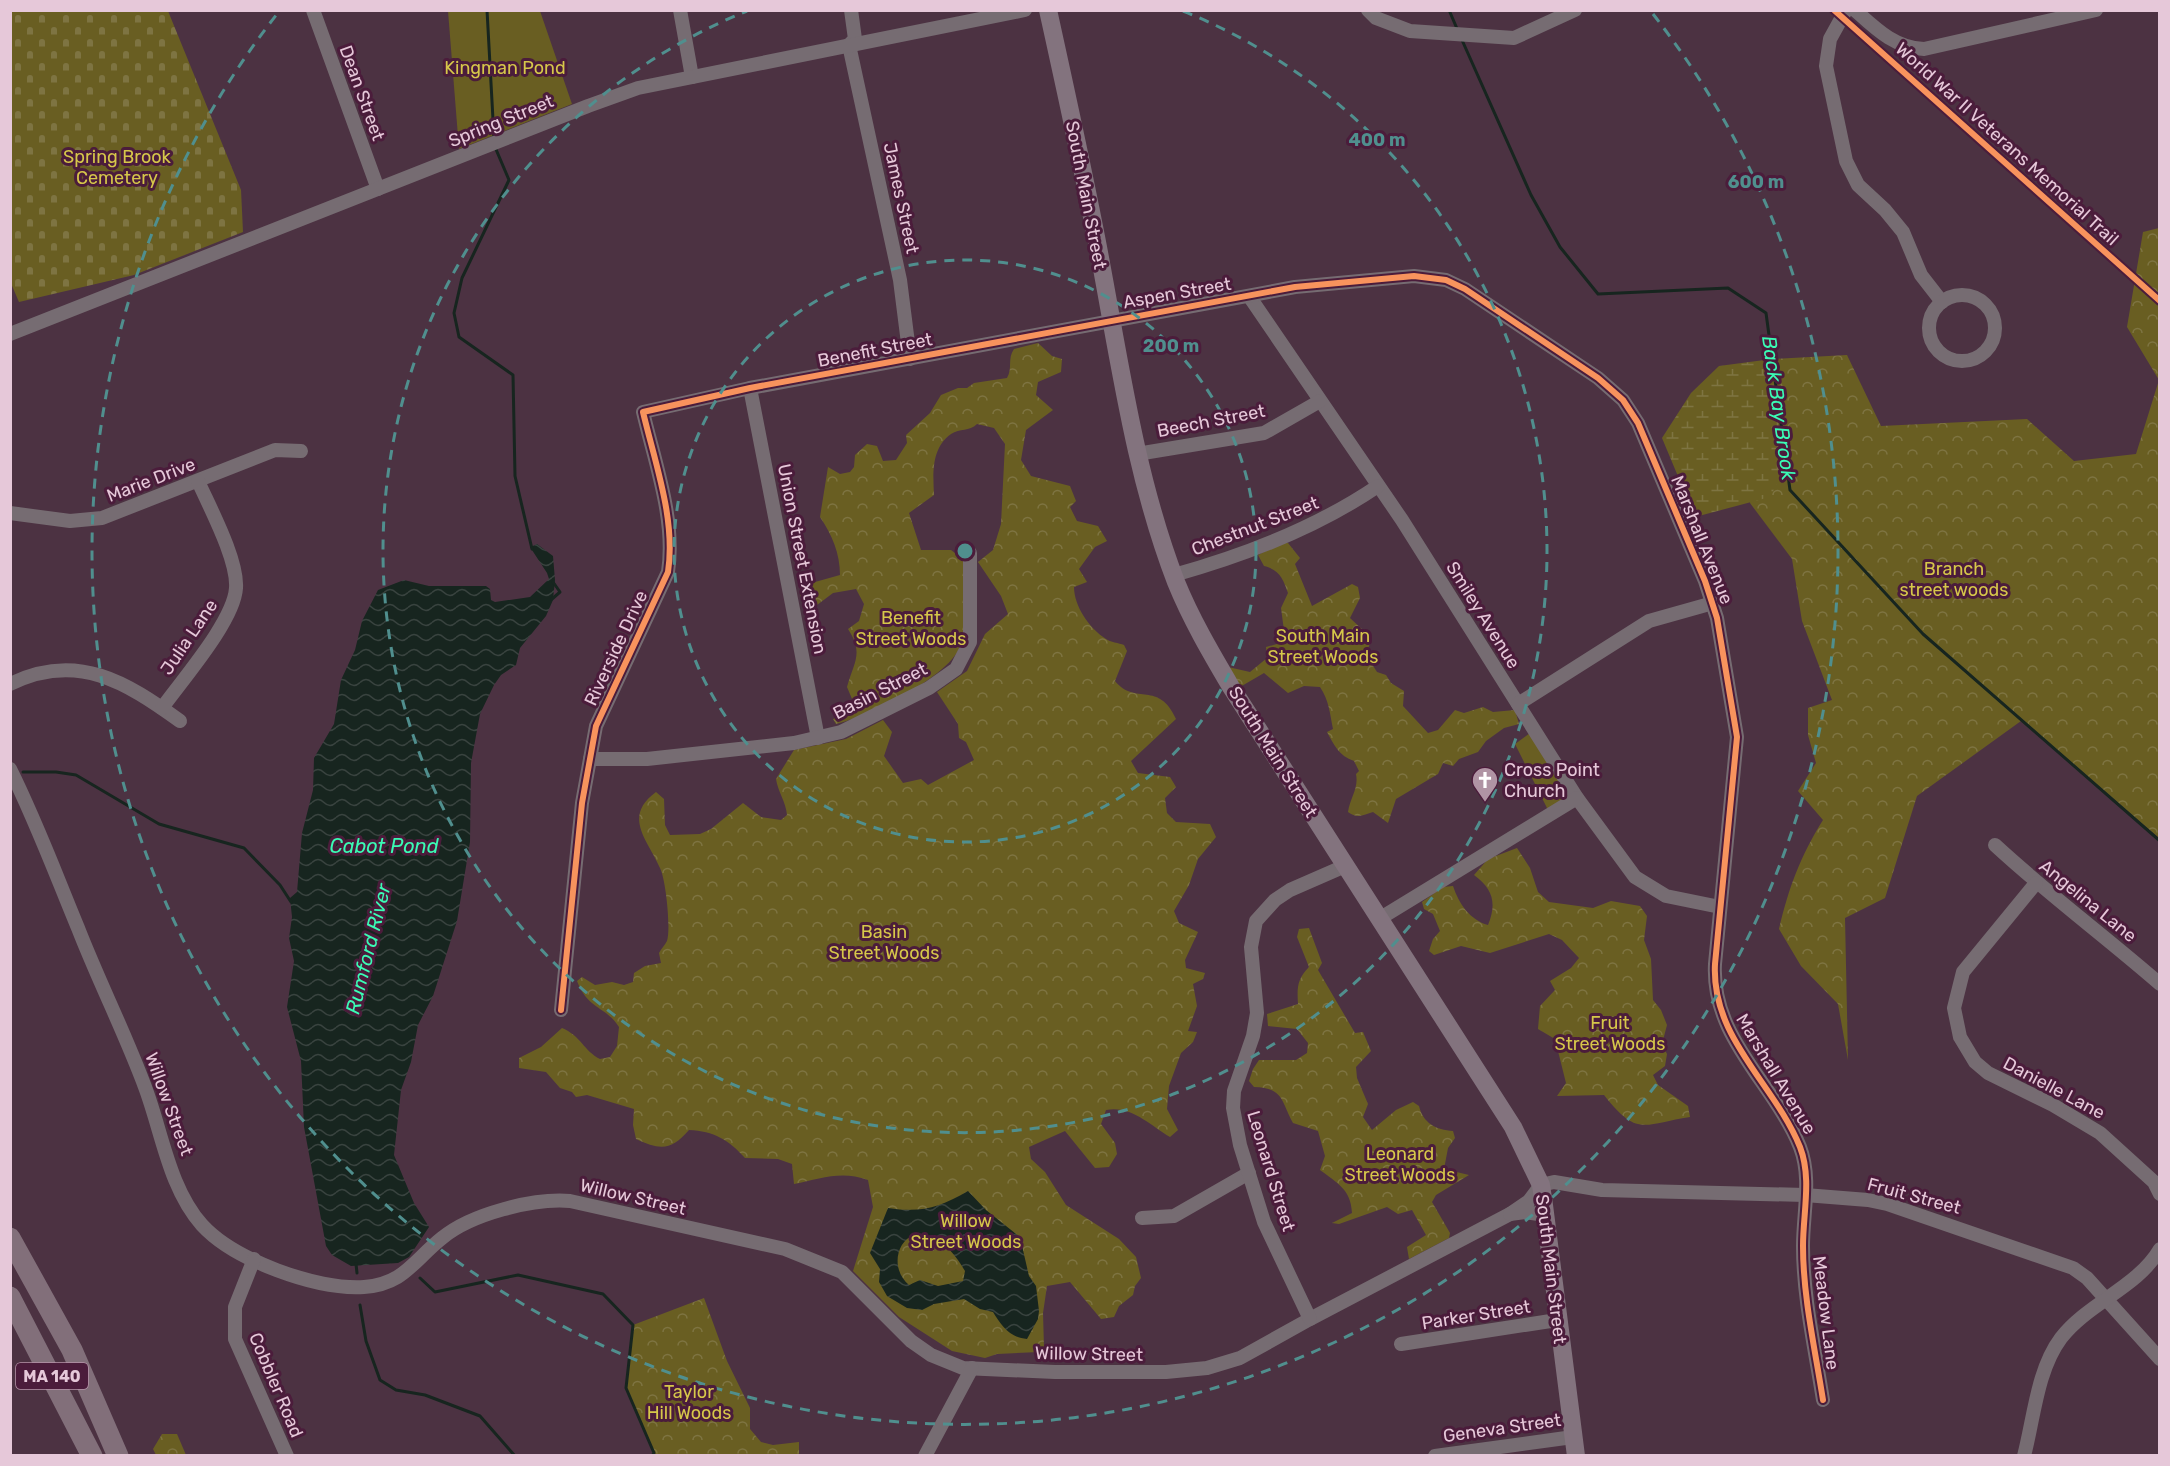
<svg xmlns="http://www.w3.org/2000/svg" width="2170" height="1466" font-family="Rubik,sans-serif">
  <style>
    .forest { fill: url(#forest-crowns) }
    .wetland { fill: url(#wetland-marsh) }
    .cemetery { fill: url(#cemetery-stones) }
    .park { fill: #695e22 }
    .water { fill: url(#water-waves); fill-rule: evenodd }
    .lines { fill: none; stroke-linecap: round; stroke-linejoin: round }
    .stream { stroke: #17251f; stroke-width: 3 }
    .minor { stroke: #766c72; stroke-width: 14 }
    .major { stroke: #83737e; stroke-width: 18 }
    .highway { stroke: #826f7a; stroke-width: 21 }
    .cycleway-casing { stroke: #4b1c3b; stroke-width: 10 }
    .cycleway { stroke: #f8935d; stroke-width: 6 }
    .ring { fill: none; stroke: #508f8e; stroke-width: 3; stroke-dasharray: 10 8 }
    .labels { text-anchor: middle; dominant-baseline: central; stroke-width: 6; stroke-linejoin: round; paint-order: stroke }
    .shield { fill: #4b1c3b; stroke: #b894aa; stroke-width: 1.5 }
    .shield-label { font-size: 16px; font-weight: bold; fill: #e6c8d9 }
    .park-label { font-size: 18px; fill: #d6c74a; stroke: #4b1c3b }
    .street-label { font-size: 18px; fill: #e6c8d9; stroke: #4b1c3b }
    .poi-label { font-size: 18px; fill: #e6c8d9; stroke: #4b1c3b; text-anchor: start }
    .water-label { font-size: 20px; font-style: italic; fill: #3afcb5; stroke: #4b1c3b }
    .centre { fill: #508f8e; stroke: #4b1c3b; stroke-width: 3 }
    .ring-label { font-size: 18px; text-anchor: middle; font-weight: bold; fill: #508f8e; stroke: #4b1c3b; stroke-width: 6; stroke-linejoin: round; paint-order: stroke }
  </style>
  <defs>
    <pattern id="forest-crowns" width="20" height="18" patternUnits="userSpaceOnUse" patternTransform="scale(1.5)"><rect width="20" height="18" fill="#695e22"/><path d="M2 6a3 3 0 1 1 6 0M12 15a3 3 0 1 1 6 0" fill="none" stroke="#7e7442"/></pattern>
    <pattern id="wetland-marsh" width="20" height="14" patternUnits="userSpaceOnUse" patternTransform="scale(1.5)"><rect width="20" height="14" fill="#695e22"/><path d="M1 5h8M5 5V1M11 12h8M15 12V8" fill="none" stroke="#7e7442"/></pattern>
    <pattern id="cemetery-stones" width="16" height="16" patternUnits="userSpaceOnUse" patternTransform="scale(1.5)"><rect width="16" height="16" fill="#695e22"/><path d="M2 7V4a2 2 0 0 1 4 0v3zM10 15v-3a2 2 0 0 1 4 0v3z" fill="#7e7442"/></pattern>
    <pattern id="water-waves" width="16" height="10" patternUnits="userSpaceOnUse" patternTransform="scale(1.5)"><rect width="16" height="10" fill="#17251f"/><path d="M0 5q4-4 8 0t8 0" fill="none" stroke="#39433f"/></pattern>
  </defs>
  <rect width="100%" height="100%" fill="#4c3242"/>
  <g class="forest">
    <path d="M2159,228v610l-138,-117 -104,75 -32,102 -40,20 3,142 -10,-56 -37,-38 -22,-37c10,-42 21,-72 44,-109l-25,-29 18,-28 -8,-28v-27l24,-8 -30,-79 -10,-62 -42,-56 22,-144 75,-4 34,71 146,-7 47,42 62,-7 23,-74 -32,-53 16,-95z"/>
    <path d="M1038,343l14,13 10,3 -1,13 -23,10 -2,13 17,15 -27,20 -5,30 10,16 39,10 6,15 -6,6 7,14 21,5 9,15 -12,6 -16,22 8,13 -13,5c0,19 15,41 32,52 4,3 13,4 18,6l3,6 -12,30c20,25 44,-1 61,38l-45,42 7,12 32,4 6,10 -11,11 2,15 9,9 34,2 6,13 -18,22 -9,26 -15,26 5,12 19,9 -13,28 1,8 19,5 -2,6 -10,5 4,22 -9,25 9,1 -4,10 -12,11 -12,33 -2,23 11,21 -8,7c-20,-12 -39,-32 -64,-27l-5,14 14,19 2,11 -8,13 -14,1 -30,-37 -36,16 2,12 14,13 21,33 53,34 17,18 5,21 -6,8 -2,9 -14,11 -5,11 -13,2 -31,-37 -23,4 -4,27 1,35 -5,4 -42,2 -12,4 -33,-7 -53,-34 -46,-46 20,-64 -5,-27c-27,-10 -48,-1 -74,4l-2,-20 -14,-5 -33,-1c-16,-18 -31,-27 -56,-28 -18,21 -29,20 -53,9l-3,-14 1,-16 -47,-14 -11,2 -4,-5 -12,-4 -14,-16 -27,-4v-10l22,-11 21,-19c19,8 22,23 38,31l10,-2 7,-11 2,-19c-14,-22 -30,-16 -42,-46l5,-4 13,8 17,-3 12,3 9,-3 1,-9 11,-7 16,-3 -2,-10c2,-4 6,-8 8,-12 4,-12 -1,-61 -7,-73 -12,-28 -38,-51 -4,-76l8,7 1,26 5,10 30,-1 11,-5 32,-26 18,14 20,3 6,-5c-1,-13 -9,-23 -11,-36l18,-29 52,-11 37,-19 9,12 -8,24 19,27 18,-4 7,6 46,-25 -8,-18 -7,-4 -1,-14 -21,-32 30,-21 18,-37 23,-20 -7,-18 -23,-34 15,-12 8,-26 4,-80 -11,-16 -17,-4c-8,8 -17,4 -26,10 -20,14 -18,40 -17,61l-25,18 12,37h30l14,11c0,26 3,57 -4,83 -9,32 -94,73 -125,80l-3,-5 16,-7 6,-6 -8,-19c7,-25 17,-34 1,-58l11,-8 5,-17 -8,-15 -23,4 -20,15 -10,-1 -3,-14 8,-9 32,-9c0,-22 -8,-40 -20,-58l8,-50 12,7 10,-2 4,-5 1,-12 12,-11 10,2 6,15 13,-1 11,-17 -1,-8 24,-22 11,-18 17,-7h9l7,-5 33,-5c6,-10 0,-19 7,-29z"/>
    <path d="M1281,543h7l12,15 -5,6 17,42 40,-22 6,3 2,11 -10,20 16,15 4,10 -4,12 11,17 9,3 5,8 13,8 -1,15 25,27 10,-3 17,-20 9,3 19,-6 10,5 22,-2 4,14 -15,4 -18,13 -8,11 -19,7 -6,7 -10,-3 -5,11 -42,25 -8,24 -15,-11c-9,3 -16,7 -25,0 2,-14 11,-24 8,-38l3,-3 -5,-10c-15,-5 -20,-16 -27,-29l6,-3c-3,-15 -4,-29 -13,-42l-16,-1 -16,7 -24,-20 -24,14 -12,-20 22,5 17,-14 -1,-11 11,-3 8,-6 -4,-30 7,-15c-5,-14 -8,-23 -24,-27l-6,-11z"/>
    <path d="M1517,848l13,20 8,24 11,10 44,6 18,-7 29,5 7,10 -3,24 7,19 2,41 8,10 6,15 -5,19 5,10 -2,12 -12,9 5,10 30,21 2,11c-47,7 -52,21 -86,-22l-47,1 9,-13 -11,-44 -17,-10 2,-23 15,-16 -5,-9 21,-13 8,-10 -17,-18 -13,-6 -59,19 -29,-7 -27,9 -5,-4 4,-12 7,-8 -7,-17 -9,-5 -2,-7 21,-15 10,-1c6,18 17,34 35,39 9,-22 5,-36 -14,-50l14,-16z"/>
    <path d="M1309,928l13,35 -4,7 37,63 8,-1 8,19 -15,16 1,11 11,26 -5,13 9,13 24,-20 17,-8 6,4c4,17 17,24 34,25l2,7 -7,10 -4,21 25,6 -33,20 -4,7 18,31 -1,5 -40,21 -2,-12 19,-12 -14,-25 -14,4 -11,-7 -48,17 -7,-1 20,-10c-1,-24 -15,-30 -32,-43l5,-14 -7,-25 -25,-8c-12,-22 -9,-35 -39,-36l-5,-6 4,-12 6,-9h37l11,-7 1,-10 -11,-14 -29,-3 -1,-12 31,-10c-1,-16 -1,-25 11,-37l-12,-30 2,-8z"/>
    <polygon points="704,1298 727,1361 750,1408 750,1429 761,1442 773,1445 799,1442 799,1455 652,1455 654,1453 626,1388 633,1325"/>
    <polygon points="162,1434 177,1434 186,1455 156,1455 153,1449"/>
  </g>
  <polygon class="wetland" points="1772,359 1786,466 1770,497 1695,517 1662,438 1691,393 1719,366"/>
  <polygon class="cemetery" points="10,11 168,11 241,190 243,232 134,275 19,302 10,281"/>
  <g class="park">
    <polygon points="448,11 540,11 572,104 459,149"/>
    <polygon points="1530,733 1571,798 1549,812 1515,744"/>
  </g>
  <g class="water">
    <polygon points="537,544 553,556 555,580 553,600 546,616 520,648 516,665 501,675 494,685 480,714 471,763 470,842 457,921 433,996 418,1025 411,1062 401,1090 394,1155 414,1203 429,1227 409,1257 398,1263 351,1266 332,1255 326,1246 304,1127 301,1061 287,1007 294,961 289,938 292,917 290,898 297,892 302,833 313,790 314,758 334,724 341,680 355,650 362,621 378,590 404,580 429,586 486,586 490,589 491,600 495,602 530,597 549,579 547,573 530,547"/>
    <path d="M968,1191l18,19 34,27 9,39 7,10 3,25 -1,8 -11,20c-17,-1 -26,-14 -34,-27l-13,-3 -16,-10 -30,5 -12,6 -15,-2 -20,-12 -8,-14 1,-13 -10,-16 18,-45c33,5 51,0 80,-17zM915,1234c24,2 38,16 50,37l-2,10 -25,5 -18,-6 -11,5c-17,-14 -15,-42 6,-51z"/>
  </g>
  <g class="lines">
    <g class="stream">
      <polyline points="487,10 494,138"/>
      <polyline points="1449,10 1458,31"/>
      <polyline points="1462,40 1531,195 1560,247 1598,294 1728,288 1766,313 1790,490 1923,634 2160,841"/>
      <polyline points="495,147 509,180 462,278 454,313 459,337 513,375 515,476 532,549"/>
      <polyline points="552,599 560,592 553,582"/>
      <polyline points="23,772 56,772 76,775 159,824 244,848 280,885 291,902"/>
      <polyline points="356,1264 357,1273"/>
      <polyline points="420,1278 435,1292 518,1275 603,1294 633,1325 626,1388 654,1453 652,1456"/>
      <polyline points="360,1305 366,1341 380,1380 396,1390 425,1395 480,1416 515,1456"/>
    </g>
    <g class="minor">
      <polyline points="313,10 378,189"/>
      <polyline points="680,10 692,77"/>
      <polyline points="851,10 855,39 849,45 900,280 910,359"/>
      <polyline points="1368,10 1376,18 1410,31 1514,38 1575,10"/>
      <polyline points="1846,10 1830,39 1826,66 1846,161 1858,185 1885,210 1903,232 1921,275 1942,302"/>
      <path d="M1855,10c21,19 40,38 69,39l172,-39"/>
      <circle cx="1962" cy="328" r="33"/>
      <polyline points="1249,296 1402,520 1577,798 1635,877 1666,896 1720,907"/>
      <polyline points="10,334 588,106 638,88 1025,10"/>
      <polyline points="750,388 818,738"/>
      <polyline points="1137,454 1264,433 1320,401"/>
      <polyline points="10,513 70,521 102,518 275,450 301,451"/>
      <path d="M1174,575c72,-20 142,-47 204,-89"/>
      <path d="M10,684c67,-33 116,-2 170,37"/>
      <polyline points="1518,704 1649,621 1713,603"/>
      <path d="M162,708c20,-28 72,-87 74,-120 2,-28 -26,-80 -38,-107"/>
      <polyline points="590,759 647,759 794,743 841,732 929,688 956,669 970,642 970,553"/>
      <path d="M10,769c26,52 46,106 68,159 21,54 47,105 67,159 17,45 24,101 57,138 32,35 114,65 162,62 40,-3 49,-26 78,-49 29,-24 91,-40 128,-37l215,48 57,23 69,69 20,14 32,13 92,4h111l41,-4 33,-10 70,-39 200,-105"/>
      <path d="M1995,845c53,49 111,92 165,139"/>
      <polyline points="2036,883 1963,972 1954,1008 1960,1037 1975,1062 1988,1073 2053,1105 2100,1133 2154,1182 2160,1194"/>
      <polyline points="1379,919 1577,798"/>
      <path d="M561,1010l21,-207 14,-77 72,-154c8,-52 -13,-109 -25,-160l107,-24 545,-101 119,-11 32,4 19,9 133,89 25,22 15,23 67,158 12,37 20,119 -22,227c-4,74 59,119 85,183 12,31 3,66 3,99 0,51 12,103 20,154"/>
      <polyline points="1545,1215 1525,1212 1510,1214 1529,1201 1541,1185 1554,1182 1602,1190 1805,1195 1868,1200 1887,1204 2073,1268 2087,1278 2160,1359"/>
      <polyline points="1142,1218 1174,1216 1249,1173"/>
      <polyline points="254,1259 235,1307 235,1339 287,1456"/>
      <polyline points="1310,1319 1264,1222 1240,1145 1233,1108 1234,1091 1253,1036 1257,1013 1251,947 1256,921 1275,900 1290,890 1345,866"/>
      <polyline points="1401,1344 1557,1320"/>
      <polyline points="925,1456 972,1368"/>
      <polyline points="1435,1456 1573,1437"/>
      <path d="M2024,1456c10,-38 13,-86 37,-118 27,-35 77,-51 99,-89"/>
    </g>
    <path class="major" d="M1048,10c17,77 34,154 49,232 22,114 37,231 79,340 15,37 35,71 55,105l282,440 28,58 3,20 32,251"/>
    <g class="highway">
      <polyline points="10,1238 72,1350 118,1456"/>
      <polyline points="10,1297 92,1456"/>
    </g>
    <g class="cycleway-casing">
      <g id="cycleway">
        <polyline points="1834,10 2160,301"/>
        <path d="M561,1010l21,-207 14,-77 72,-154c8,-52 -13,-109 -25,-160l107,-24 545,-101 119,-11 32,4 19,9 133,89 25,22 15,23 67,158 12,37 20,119 -22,227c-4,74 59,119 85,183 12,31 3,66 3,99 0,51 12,103 20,154"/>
      </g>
    </g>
    <use href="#cycleway" class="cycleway"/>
  </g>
  <g class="ring">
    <circle cx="965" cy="551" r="291"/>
    <path d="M1183 11A582 582 0 1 1 747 11"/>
    <path d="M1653 14A873 873 0 1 1 277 14"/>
  </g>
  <defs>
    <g id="church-pin" transform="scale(1.35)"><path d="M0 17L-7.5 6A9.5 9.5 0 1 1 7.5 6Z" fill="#b094a4" stroke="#4b1c3b"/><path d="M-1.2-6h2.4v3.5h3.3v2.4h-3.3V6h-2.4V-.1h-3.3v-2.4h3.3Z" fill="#fff"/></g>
  </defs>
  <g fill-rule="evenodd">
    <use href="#church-pin" x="1485" y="780"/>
  </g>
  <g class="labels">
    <rect class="shield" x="16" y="1363" width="72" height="26" rx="4.5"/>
    <g class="shield-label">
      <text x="52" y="1376">MA 140</text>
    </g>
    <g class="park-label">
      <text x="505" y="68">Kingman Pond</text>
      <text x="117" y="157">Spring Brook<tspan x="117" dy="21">Cemetery</tspan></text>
      <text x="1954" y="569">Branch<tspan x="1954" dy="21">street woods</tspan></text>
      <text x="911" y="618">Benefit<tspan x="911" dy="21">Street Woods</tspan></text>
      <text x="1323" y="636">South Main<tspan x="1323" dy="21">Street Woods</tspan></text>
      <text x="884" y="932">Basin<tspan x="884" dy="21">Street Woods</tspan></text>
      <text x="1610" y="1023">Fruit<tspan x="1610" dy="21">Street Woods</tspan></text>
      <text x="1400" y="1154">Leonard<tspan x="1400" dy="21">Street Woods</tspan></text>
      <text x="966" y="1221">Willow<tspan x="966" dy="21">Street Woods</tspan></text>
      <text x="689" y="1392">Taylor<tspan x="689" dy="21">Hill Woods</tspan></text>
    </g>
    <g class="street-label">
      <text transform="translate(362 93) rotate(70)">Dean Street</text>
      <text transform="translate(501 121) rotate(-22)">Spring Street</text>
      <text transform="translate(2007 144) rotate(42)">World War II Veterans Memorial Trail</text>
      <text transform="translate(1086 195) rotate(79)">South Main Street</text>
      <text transform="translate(901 198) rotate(78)">James Street</text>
      <text transform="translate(1177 293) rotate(-10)">Aspen Street</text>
      <text transform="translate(875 350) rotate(-11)">Benefit Street</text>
      <text transform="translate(1211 421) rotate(-11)">Beech Street</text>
      <text transform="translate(151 480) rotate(-21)">Marie Drive</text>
      <text transform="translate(1255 526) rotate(-21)">Chestnut Street</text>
      <text transform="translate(1702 540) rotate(68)">Marshall Avenue</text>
      <text transform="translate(802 559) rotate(79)">Union Street Extension</text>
      <text transform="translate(1483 615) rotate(58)">Smiley Avenue</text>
      <text transform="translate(189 637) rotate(-56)">Julia Lane</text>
      <text transform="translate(616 648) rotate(-65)">Riverside Drive</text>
      <text transform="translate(880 691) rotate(-27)">Basin Street</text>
      <text transform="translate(1273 752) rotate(58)">South Main Street</text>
      <text transform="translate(2088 901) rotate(39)">Angelina Lane</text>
      <text transform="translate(1776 1074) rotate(59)">Marshall Avenue</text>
      <text transform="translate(2054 1088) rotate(28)">Danielle Lane</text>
      <text transform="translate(169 1104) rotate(70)">Willow Street</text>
      <text transform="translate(1271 1171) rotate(73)">Leonard Street</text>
      <text transform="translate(1914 1196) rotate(15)">Fruit Street</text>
      <text transform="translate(633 1197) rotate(13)">Willow Street</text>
      <text transform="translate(1551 1269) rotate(83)">South Main Street</text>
      <text transform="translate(1826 1313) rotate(83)">Meadow Lane</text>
      <text transform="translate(1476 1315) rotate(-9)">Parker Street</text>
      <text transform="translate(1089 1354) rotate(1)">Willow Street</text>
      <text transform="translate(276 1385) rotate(67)">Cobbler Road</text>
      <text transform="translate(1502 1428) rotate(-8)">Geneva Street</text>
    </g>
    <g class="poi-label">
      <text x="1504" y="770">Cross Point<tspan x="1504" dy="21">Church</tspan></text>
    </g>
    <g class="water-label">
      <text transform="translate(1779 408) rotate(82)">Back Bay Brook</text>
      <text x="384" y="846">Cabot Pond</text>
      <text transform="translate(368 949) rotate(-76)">Rumford River</text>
    </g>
  </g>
  <circle cx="965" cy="551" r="9" class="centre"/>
  <g class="ring-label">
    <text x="1377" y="146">400 m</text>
    <text x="1756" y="188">600 m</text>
    <text x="1171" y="352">200 m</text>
  </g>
  <rect width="2170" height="1466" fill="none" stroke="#e6c8d9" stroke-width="24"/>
</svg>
